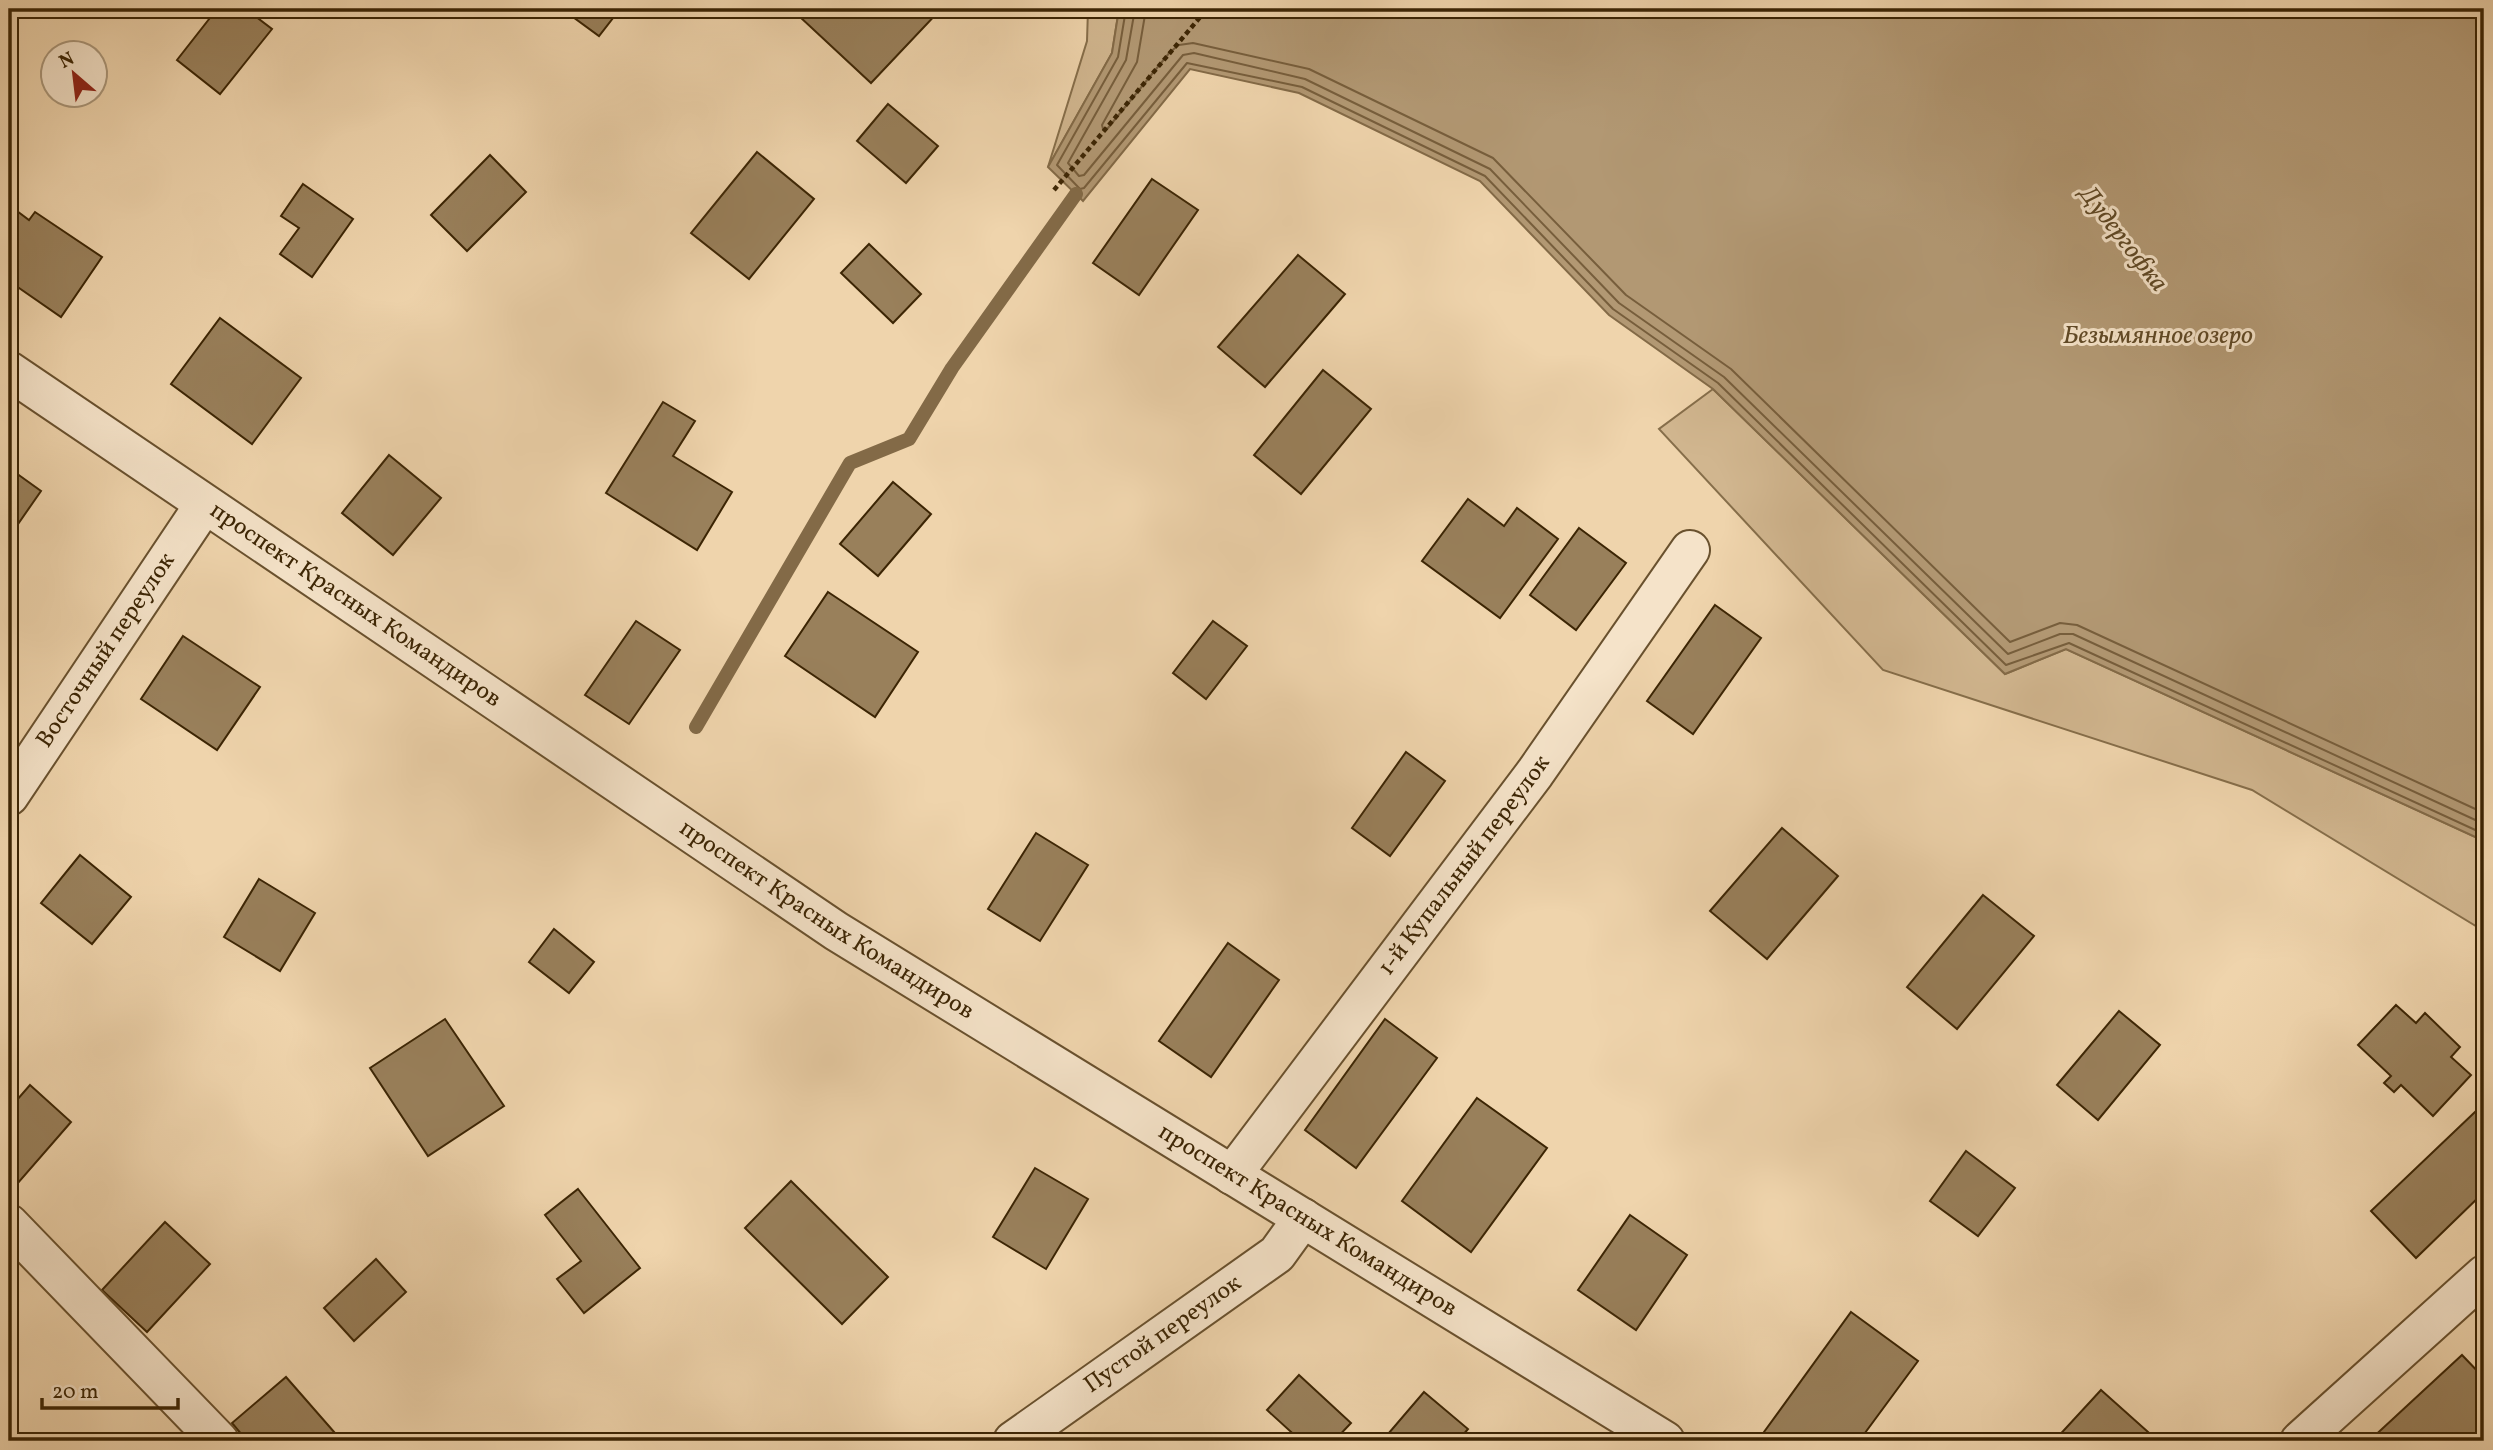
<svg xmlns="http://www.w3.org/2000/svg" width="2493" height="1450" font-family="Vollkorn,serif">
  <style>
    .green { fill: #d1b68f; stroke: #866e4a; stroke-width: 2 }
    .water { fill: #b29873; stroke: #836a47; stroke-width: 2 }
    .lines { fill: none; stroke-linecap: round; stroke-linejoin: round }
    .shore { stroke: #775e3c; stroke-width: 2 }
    .stream { stroke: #836a47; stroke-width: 14 }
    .building { fill: #99805b; stroke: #3c2504; stroke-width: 2 }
    .minor-casing { stroke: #69512e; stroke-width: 42 }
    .tertiary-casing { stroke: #69512e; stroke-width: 42 }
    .path { stroke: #3c2504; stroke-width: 4.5; stroke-dasharray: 5 3.5; stroke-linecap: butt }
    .minor { stroke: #f5e3c9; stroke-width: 38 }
    .tertiary { stroke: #f5e3c9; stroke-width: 38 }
    .labels { text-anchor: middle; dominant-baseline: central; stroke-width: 6; stroke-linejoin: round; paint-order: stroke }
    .street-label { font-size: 24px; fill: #3c2504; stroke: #f5e3c9 }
    .water-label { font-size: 26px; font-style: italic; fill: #5f4825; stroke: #f5e3c9 }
  </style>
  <rect width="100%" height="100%" fill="#efd4ac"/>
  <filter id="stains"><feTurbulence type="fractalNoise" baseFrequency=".00286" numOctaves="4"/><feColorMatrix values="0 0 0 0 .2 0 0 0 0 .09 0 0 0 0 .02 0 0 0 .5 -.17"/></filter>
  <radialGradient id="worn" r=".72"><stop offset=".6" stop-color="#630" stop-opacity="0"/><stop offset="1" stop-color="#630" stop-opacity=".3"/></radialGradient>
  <g class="green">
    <polygon points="1088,9 1119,9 1112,53 1048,167 1087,41"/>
    <polygon points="1713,389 2005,674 2066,649 2484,841 2484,931 2252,790 1883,670 1659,429"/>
  </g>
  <polygon class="water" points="1119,9 2484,9 2484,841 2066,649 2005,674 1713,389 1609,315 1480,181 1299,93 1190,69 1083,201 1048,167 1112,53"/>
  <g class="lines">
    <g class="shore">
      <polyline points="1126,9 1118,57 1057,165 1080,189 1084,188 1187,63 1302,87 1485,176 1613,309 1718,383 2006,665 2069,643 2484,834"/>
      <polyline points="1135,9 1126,60 1068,163 1079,176 1084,175 1183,55 1194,53 1305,79 1490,169 1619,303 1724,377 2008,654 2060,634 2073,634 2484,824"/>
      <polyline points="1146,9 1137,62 1102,125 1103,129 1108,128 1170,52 1179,45 1193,43 1309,69 1493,158 1626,295 1731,369 2010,642 2060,623 2077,625 2484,813"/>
    </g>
    <polyline class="stream" points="696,727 850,463 909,439 952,368 1076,194"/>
  </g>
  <g class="building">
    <polygon points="217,9 246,9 272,29 220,94 177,60"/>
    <polygon points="562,9 620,9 599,36"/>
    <polygon points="808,9 941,9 871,83 800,17"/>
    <polygon points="888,104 938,146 906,183 857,141"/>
    <polygon points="757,152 814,199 749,279 691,233"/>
    <polygon points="490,155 526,192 467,251 431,215"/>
    <polygon points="1152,179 1198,210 1139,295 1093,263"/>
    <polygon points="303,184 353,219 312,277 280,254 299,228 281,216"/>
    <polygon points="9,205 29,220 35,212 102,257 61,317 9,281"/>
    <polygon points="869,244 921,294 893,323 841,273"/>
    <polygon points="1298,255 1345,294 1265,387 1218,347"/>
    <polygon points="220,318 301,378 252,444 171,384"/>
    <polygon points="1323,370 1371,409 1301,494 1254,455"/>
    <polygon points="663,402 695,421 673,456 732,492 697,550 606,493"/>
    <polygon points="389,455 441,498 393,555 342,513"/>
    <polygon points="9,468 41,491 9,537"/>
    <polygon points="893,482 931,514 878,576 840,544"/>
    <polygon points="1468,499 1504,526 1517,508 1558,539 1500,618 1422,561"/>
    <polygon points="1579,528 1626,563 1576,630 1530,595"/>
    <polygon points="828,592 918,652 875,717 785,656"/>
    <polygon points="1715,605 1761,638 1693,734 1647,701"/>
    <polygon points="636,621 680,650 629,724 585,695"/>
    <polygon points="1213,621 1247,646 1206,699 1173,673"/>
    <polygon points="183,636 260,687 217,750 141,699"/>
    <polygon points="1406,752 1445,781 1390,856 1352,828"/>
    <polygon points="1782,828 1838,876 1767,959 1710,911"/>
    <polygon points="1036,833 1088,865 1040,941 988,909"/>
    <polygon points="80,855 131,897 92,944 41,903"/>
    <polygon points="259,879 315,913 280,971 224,937"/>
    <polygon points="1983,895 2034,936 1957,1029 1907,987"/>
    <polygon points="554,929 594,962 569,993 529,962"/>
    <polygon points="1228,943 1279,980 1211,1077 1159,1041"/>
    <polygon points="2396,1005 2416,1023 2425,1013 2460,1047 2451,1057 2471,1075 2433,1116 2401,1085 2394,1092 2384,1083 2391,1076 2358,1045"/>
    <polygon points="2119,1011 2160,1045 2098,1120 2057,1085"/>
    <polygon points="445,1019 504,1106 428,1156 370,1068"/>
    <polygon points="1385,1019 1437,1058 1356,1168 1305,1130"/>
    <polygon points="30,1085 71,1122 11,1191 9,1109"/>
    <polygon points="1477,1098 1547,1148 1471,1252 1402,1201"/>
    <polygon points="2475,1112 2484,1122 2484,1192 2416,1258 2371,1211"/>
    <polygon points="1966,1151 2015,1188 1978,1236 1930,1201"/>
    <polygon points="1035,1168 1088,1199 1046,1269 993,1237"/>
    <polygon points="791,1181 888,1277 842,1324 745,1228"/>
    <polygon points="578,1189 640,1268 584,1313 557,1279 581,1261 545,1215"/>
    <polygon points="1630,1215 1687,1255 1636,1330 1578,1290"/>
    <polygon points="165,1222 210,1264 147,1332 102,1290"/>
    <polygon points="376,1259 406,1292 354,1341 324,1308"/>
    <polygon points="1851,1312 1918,1361 1859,1441 1777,1441 1764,1432"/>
    <polygon points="2462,1355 2484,1378 2484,1441 2369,1441"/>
    <polygon points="1299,1375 1351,1423 1334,1441 1301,1441 1267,1410"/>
    <polygon points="286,1377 342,1441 247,1441 232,1423"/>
    <polygon points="2101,1390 2157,1440 2155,1441 2054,1441"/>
    <polygon points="1424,1392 1468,1429 1458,1441 1382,1441"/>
  </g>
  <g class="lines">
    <g class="minor-casing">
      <g id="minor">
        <path id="s1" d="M9,796l195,-291"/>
        <path id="s2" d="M1232,1175l303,-402 155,-223"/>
        <polyline points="9,1224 219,1441"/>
        <path id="s3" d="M1013,1441l264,-187 26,-36"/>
        <polyline points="2300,1441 2484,1275"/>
      </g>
    </g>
    <g class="tertiary-casing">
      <g id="tertiary">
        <path id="s4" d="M9,371l827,560 829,510"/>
      </g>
    </g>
    <polyline class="path" points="1054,190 1207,9"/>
    <use href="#minor" class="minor"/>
    <use href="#tertiary" class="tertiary"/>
  </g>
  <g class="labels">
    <g class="street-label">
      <text stroke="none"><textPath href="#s4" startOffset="418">проспект Красных Командиров</textPath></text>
      <text stroke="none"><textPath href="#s1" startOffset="175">Восточный переулок</textPath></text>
      <text stroke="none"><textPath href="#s2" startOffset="387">1-й Купальный переулок</textPath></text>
      <text stroke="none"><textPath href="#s4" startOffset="985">проспект Красных Командиров</textPath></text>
      <text stroke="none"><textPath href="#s4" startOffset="1552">проспект Красных Командиров</textPath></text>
      <text stroke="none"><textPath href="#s3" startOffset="184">Пустой переулок</textPath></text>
    </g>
    <g class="water-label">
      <text transform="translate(2123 239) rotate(52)">Дудергофка</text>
      <text x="2158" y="336">Безымянное озеро</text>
    </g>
  </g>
  <rect width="2493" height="1450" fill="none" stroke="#efd4ac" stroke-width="35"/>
  <rect x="10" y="10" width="2472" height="1429" fill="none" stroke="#3c2504" stroke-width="3.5"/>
  <rect x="18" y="18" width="2458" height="1415" fill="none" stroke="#3c2504" stroke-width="2"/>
  <g transform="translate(74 74) rotate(332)"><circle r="33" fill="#f5e3c9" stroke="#ab977a" stroke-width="2"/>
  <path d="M0-5L12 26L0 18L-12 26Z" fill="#8f2418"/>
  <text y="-10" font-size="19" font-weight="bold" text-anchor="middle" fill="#3c2504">N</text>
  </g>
  <path d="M42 1398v10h136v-10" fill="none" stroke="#3c2504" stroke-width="3.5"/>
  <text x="52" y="1398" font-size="21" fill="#3c2504" stroke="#f5e3c9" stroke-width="5" paint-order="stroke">20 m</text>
  <rect width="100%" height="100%" filter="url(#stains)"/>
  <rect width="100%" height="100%" fill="url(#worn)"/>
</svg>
